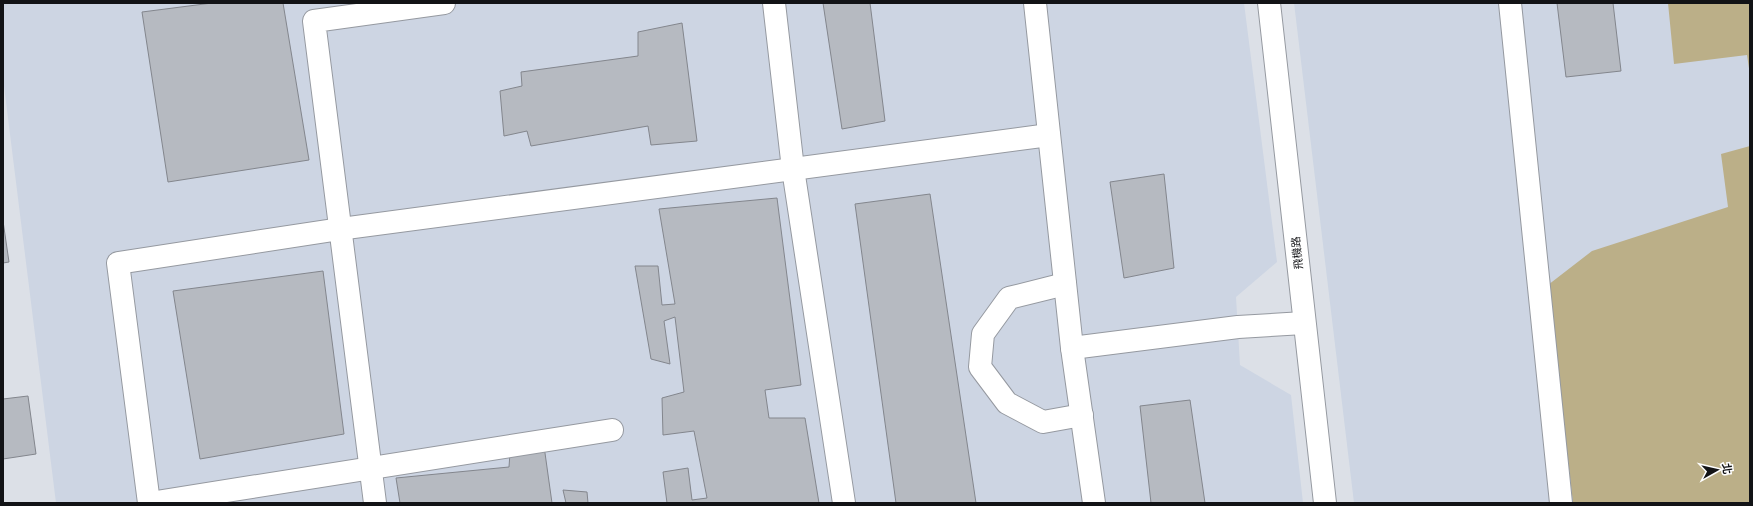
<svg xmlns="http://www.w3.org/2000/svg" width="1753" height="506" font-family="'Archivo Narrow','Noto Sans TC',sans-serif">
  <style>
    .built { fill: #cdd5e3 }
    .green { fill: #bbaf88 }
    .building { fill: #b6bac1; stroke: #83868d }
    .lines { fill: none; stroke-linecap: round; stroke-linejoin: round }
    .minor-casing { stroke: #9599a0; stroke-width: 24 }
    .minor { stroke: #fff; stroke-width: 22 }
    .labels { text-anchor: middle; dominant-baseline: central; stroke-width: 4; stroke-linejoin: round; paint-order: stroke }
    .street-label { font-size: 11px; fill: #121316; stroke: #fff }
  </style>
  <rect width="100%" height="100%" fill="#dce0e7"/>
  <g class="built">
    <polygon points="3,3 1244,3 1277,262 1236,297 1240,365 1291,395 1303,503 56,503 3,78"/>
    <polygon points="1294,3 1750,3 1750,503 1354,503"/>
  </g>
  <g class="green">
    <polygon points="1668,3 1750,3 1750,75 1747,55 1674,64"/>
    <polygon points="1750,146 1750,503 1573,503 1548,285 1592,251 1728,207 1721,154"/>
  </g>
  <g class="building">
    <polygon points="212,3 283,3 309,160 168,182 142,12"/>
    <polygon points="823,3 870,3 885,121 842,129"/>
    <polygon points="1557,3 1613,3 1621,71 1566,77"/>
    <polygon points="682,23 697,141 651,145 648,126 531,146 527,131 504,136 500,91 522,86 521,72 638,56 638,32"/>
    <polygon points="1164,174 1174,268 1124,278 1110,182"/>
    <polygon points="930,194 976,503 896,503 855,204"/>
    <polygon points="777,198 801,385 765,390 769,418 805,418 819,503 667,503 663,472 688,468 692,500 707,498 694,431 663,435 662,398 684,392 675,317 664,321 670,364 651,359 635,266 658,266 662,305 675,304 659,209"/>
    <polygon points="3,221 9,262 3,263"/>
    <polygon points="323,271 344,434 200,459 173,291"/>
    <polygon points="28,396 36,454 3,459 3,399"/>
    <polygon points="1190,400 1205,503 1151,503 1140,406"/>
    <polygon points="544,446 552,503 400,503 396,478 509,467 510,453"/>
    <polygon points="563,490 587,492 588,503 566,503"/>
  </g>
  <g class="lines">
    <g class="minor-casing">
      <g id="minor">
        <polyline points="774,3 793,169 844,503"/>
        <polyline points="1035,3 1072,348 1094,503"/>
        <polyline points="1269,3 1325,503"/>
        <polyline points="1510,3 1561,503"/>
        <polyline points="1065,284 1009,298 983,334 980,367 1007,403 1043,422 1082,415"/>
        <polyline points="1072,348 1238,327 1304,323"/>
        <polyline points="149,503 118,263 340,229 1049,135"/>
        <polyline points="150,503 612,430"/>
        <polyline points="375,503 314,21 444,3"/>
      </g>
    </g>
    <use href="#minor" class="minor"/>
  </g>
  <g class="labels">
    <g class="street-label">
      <text transform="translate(1297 253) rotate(-96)">飛機路</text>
    </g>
  </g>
  <rect width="1753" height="506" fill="none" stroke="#121316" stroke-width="8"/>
  <g transform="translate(1717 470) rotate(82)" stroke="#ffffff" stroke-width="3" paint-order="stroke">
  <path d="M0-3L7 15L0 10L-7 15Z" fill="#121316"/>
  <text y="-6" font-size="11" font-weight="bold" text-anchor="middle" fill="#121316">北</text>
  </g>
</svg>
